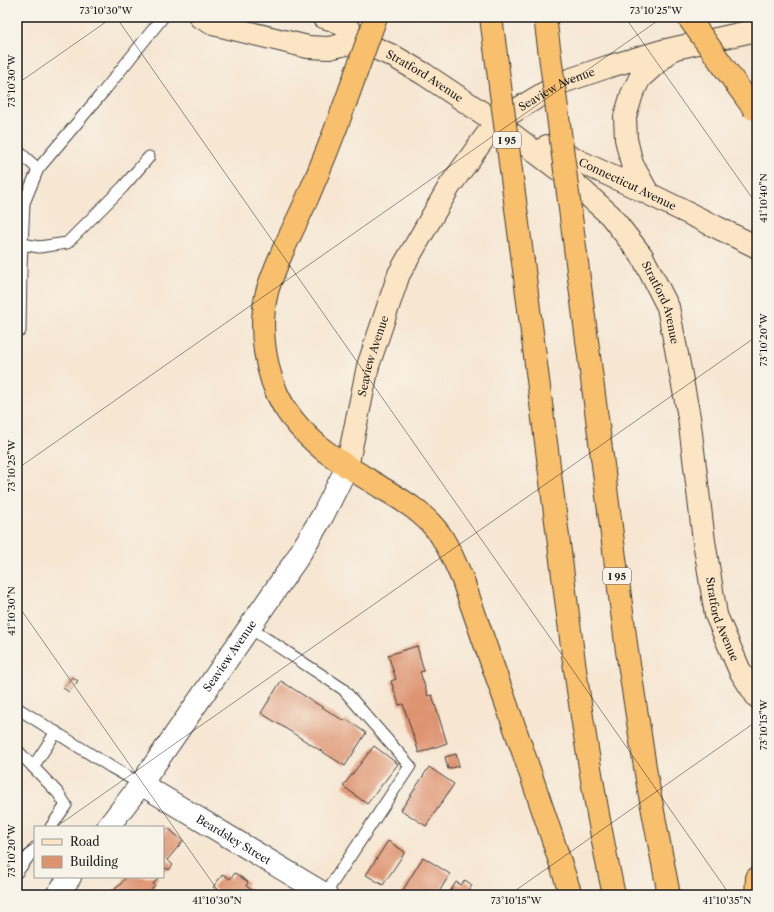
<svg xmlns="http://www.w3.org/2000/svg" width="774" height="912" font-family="'Libre Caslon Text',serif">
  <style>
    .building { fill: #de936f }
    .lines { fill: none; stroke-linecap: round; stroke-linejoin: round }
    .service-casing { stroke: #3d3a37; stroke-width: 13 }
    .minor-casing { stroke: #3d3a37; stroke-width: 24 }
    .tertiary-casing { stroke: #3d3a37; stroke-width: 24 }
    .secondary-casing { stroke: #3d3a37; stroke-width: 24 }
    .motorway-casing { stroke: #3d3a37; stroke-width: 24 }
    .service { stroke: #fff; stroke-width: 11 }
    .minor { stroke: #fff; stroke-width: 22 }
    .tertiary { stroke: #fff; stroke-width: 22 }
    .secondary { stroke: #fce5c4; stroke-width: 22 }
    .motorway { stroke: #f8bf6c; stroke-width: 22 }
    .motorway-bridge-casing { stroke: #3d3a37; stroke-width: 24; stroke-linecap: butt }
    .motorway-bridge { stroke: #f8bf6c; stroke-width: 22 }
    .ticks { fill: none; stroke: #1c1c1c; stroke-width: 1; stroke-opacity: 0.45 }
    .labels { text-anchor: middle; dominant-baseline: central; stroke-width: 3; stroke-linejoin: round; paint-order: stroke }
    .shield { fill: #f7f3e8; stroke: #5e5c59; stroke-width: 1 }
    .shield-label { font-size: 10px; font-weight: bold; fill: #1c1c1c }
    .street-label { font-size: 11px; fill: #1c1c1c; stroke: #f7f3e8 }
    .neatline { fill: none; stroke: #1c1c1c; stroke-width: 1.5 }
    .ticks-label { font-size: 10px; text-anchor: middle; fill: #1c1c1c }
  </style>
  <rect width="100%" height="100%" fill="#f7f3e8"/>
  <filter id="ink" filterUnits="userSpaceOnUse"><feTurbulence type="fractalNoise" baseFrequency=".025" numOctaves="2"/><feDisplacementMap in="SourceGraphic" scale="8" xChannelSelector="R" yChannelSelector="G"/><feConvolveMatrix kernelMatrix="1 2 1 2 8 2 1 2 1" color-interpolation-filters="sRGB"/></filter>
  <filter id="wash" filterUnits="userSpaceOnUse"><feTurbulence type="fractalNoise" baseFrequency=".012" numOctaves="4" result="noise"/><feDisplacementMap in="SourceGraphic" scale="16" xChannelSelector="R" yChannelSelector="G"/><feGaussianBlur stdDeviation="0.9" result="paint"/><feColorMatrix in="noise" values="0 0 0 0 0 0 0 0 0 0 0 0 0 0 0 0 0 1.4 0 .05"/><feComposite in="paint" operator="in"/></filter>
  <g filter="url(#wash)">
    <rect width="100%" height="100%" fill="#f6e6d2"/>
    <g id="blocks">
      <g class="building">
        <polygon points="417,646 424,671 420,672 428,696 432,695 447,743 419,753 403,704 399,705 391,681 396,679 388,655"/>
        <polygon points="72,677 78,681 69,692 63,688"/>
        <polygon points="281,681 344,721 346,719 366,733 345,766 261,713"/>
        <polygon points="374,746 398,764 367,804 343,786"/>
        <polygon points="456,754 459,766 448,769 445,757"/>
        <polygon points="429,767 454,784 426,826 401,810"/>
        <polygon points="168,828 183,841 167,860 173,865 169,870 166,868 163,872 163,835"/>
        <polygon points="388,841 405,852 383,885 366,875"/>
        <polygon points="423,857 450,874 437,895 400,895"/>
        <polygon points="235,873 248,882 246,886 259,895 224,895 213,887 223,874 230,879"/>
        <polygon points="126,877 159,877 153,884 155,885 151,890 153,892 150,895 110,895 117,887 119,886"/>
        <polygon points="465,880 472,885 469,890 473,892 471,895 448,895 456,882 461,885"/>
      </g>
    </g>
  </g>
  <g filter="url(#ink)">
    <use href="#blocks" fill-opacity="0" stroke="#3d3a37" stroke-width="1"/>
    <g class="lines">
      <g class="service-casing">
        <g id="service">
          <polyline points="17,150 38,169"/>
          <polyline points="22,244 39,247 67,243 123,187 149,157"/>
          <polyline points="20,331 21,268 24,203 38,169 104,91 163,17"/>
          <polyline points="250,628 343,689 410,766 325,894"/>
          <polyline points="17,708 111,767 141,784"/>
          <polyline points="17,750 58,793 66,805 51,827"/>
          <polyline points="33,767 56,732"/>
          <polyline points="17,872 35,848"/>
        </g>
      </g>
      <g class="minor-casing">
        <g id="minor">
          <path id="s1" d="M141,784l185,111"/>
        </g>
      </g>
      <g class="tertiary-casing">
        <g id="tertiary">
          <path id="s2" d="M108,827l33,-43 155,-224 27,-45 24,-48"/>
          <polyline points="57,895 70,877"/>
        </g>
      </g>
      <g class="secondary-casing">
        <g id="secondary">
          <polyline points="200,17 213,24 308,47 329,48 359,41"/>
          <path id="s3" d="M323,17l10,3 15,8 11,13 34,15 31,18 72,48 67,51 47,42 32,41 26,51 21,110 15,124 12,74 24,56 17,26"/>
          <path id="s4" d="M547,146l94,44 116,57"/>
          <polyline points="648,193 632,164 626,139 625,117 632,94 640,78 670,51"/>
          <path id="s5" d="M347,467l21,-101 31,-92 50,-87 47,-65 67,-40 44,-15 55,-16 95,-21"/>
        </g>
      </g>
      <g class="motorway-casing">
        <g id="motorway">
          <path d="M346,101c-12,33 -25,66 -39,98 -13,30 -31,61 -40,93 -9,36 -2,83 17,115 10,16 23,29 37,41 19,15 40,27 61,40 22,13 42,25 57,45 10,14 16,30 23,45 8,23 16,46 24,69 30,83 58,165 85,248"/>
          <polyline points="576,255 627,651 647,780 669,895"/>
          <path d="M523,262l51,400c11,78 23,156 40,233"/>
          <polyline points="756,895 757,878"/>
        </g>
      </g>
      <use href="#service" class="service"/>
      <use href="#minor" class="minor"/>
      <use href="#tertiary" class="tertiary"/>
      <use href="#secondary" class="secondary"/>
      <use href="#motorway" class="motorway"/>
      <g class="motorway-bridge-casing">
        <g id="motorway-bridge">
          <polyline points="491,17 523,262"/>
          <polyline points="545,17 576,255"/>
          <polyline points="688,17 754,109"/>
          <polyline points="346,101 376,17"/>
        </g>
      </g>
      <use href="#motorway-bridge" class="motorway-bridge"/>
    </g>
  </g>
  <path class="ticks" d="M116,17l614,878M625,17l132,188M17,84l96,-67M17,469l646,-452M17,604l204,291M56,827l701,-491M17,854l18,-12M509,895l248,-174"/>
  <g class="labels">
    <g class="shield">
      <rect x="493" y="132" width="28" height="16" rx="3"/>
      <rect x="603" y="568" width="28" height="16" rx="3"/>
    </g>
    <g class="shield-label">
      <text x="507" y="140">I 95</text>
      <text x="617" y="576">I 95</text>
    </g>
    <g class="street-label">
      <text stroke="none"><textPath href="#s3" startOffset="119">Stratford Avenue</textPath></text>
      <text stroke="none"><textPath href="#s5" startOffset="450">Seaview Avenue</textPath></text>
      <text stroke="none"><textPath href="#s4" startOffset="89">Connecticut Avenue</textPath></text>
      <text stroke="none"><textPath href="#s3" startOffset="454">Stratford Avenue</textPath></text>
      <text stroke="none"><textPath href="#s5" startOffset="114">Seaview Avenue</textPath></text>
      <text stroke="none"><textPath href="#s3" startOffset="778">Stratford Avenue</textPath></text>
      <text stroke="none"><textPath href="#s2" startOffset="210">Seaview Avenue</textPath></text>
      <text stroke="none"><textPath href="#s1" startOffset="108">Beardsley Street</textPath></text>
    </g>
  </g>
  <rect width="774" height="912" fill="none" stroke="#f7f3e8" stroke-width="44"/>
  <rect x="34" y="826" width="130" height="52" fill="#f7f3e8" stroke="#9f9d96"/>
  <rect x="42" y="839" width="20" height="6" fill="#fce5c4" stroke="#9f9d96"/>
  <text x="70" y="846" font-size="12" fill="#1c1c1c">Road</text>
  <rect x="42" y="856" width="20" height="12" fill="#de936f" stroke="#9f9d96"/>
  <text x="70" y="866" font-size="12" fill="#1c1c1c">Building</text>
  <rect x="22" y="22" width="730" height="868" class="neatline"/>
  <g class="ticks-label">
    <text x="106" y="14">73°10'30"W</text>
    <text x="656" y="14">73°10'25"W</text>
    <text transform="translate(11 81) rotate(-90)" y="4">73°10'30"W</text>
    <text transform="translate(763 198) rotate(-90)" y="4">41°10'40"N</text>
    <text transform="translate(763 340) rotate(-90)" y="4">73°10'20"W</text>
    <text transform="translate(11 466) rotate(-90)" y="4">73°10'25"W</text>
    <text transform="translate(11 611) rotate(-90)" y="4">41°10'30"N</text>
    <text transform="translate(763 725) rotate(-90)" y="4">73°10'15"W</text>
    <text transform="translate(11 851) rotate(-90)" y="4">73°10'20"W</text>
    <text x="217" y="904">41°10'30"N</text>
    <text x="516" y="904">73°10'15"W</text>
    <text x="727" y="904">41°10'35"N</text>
  </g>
</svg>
